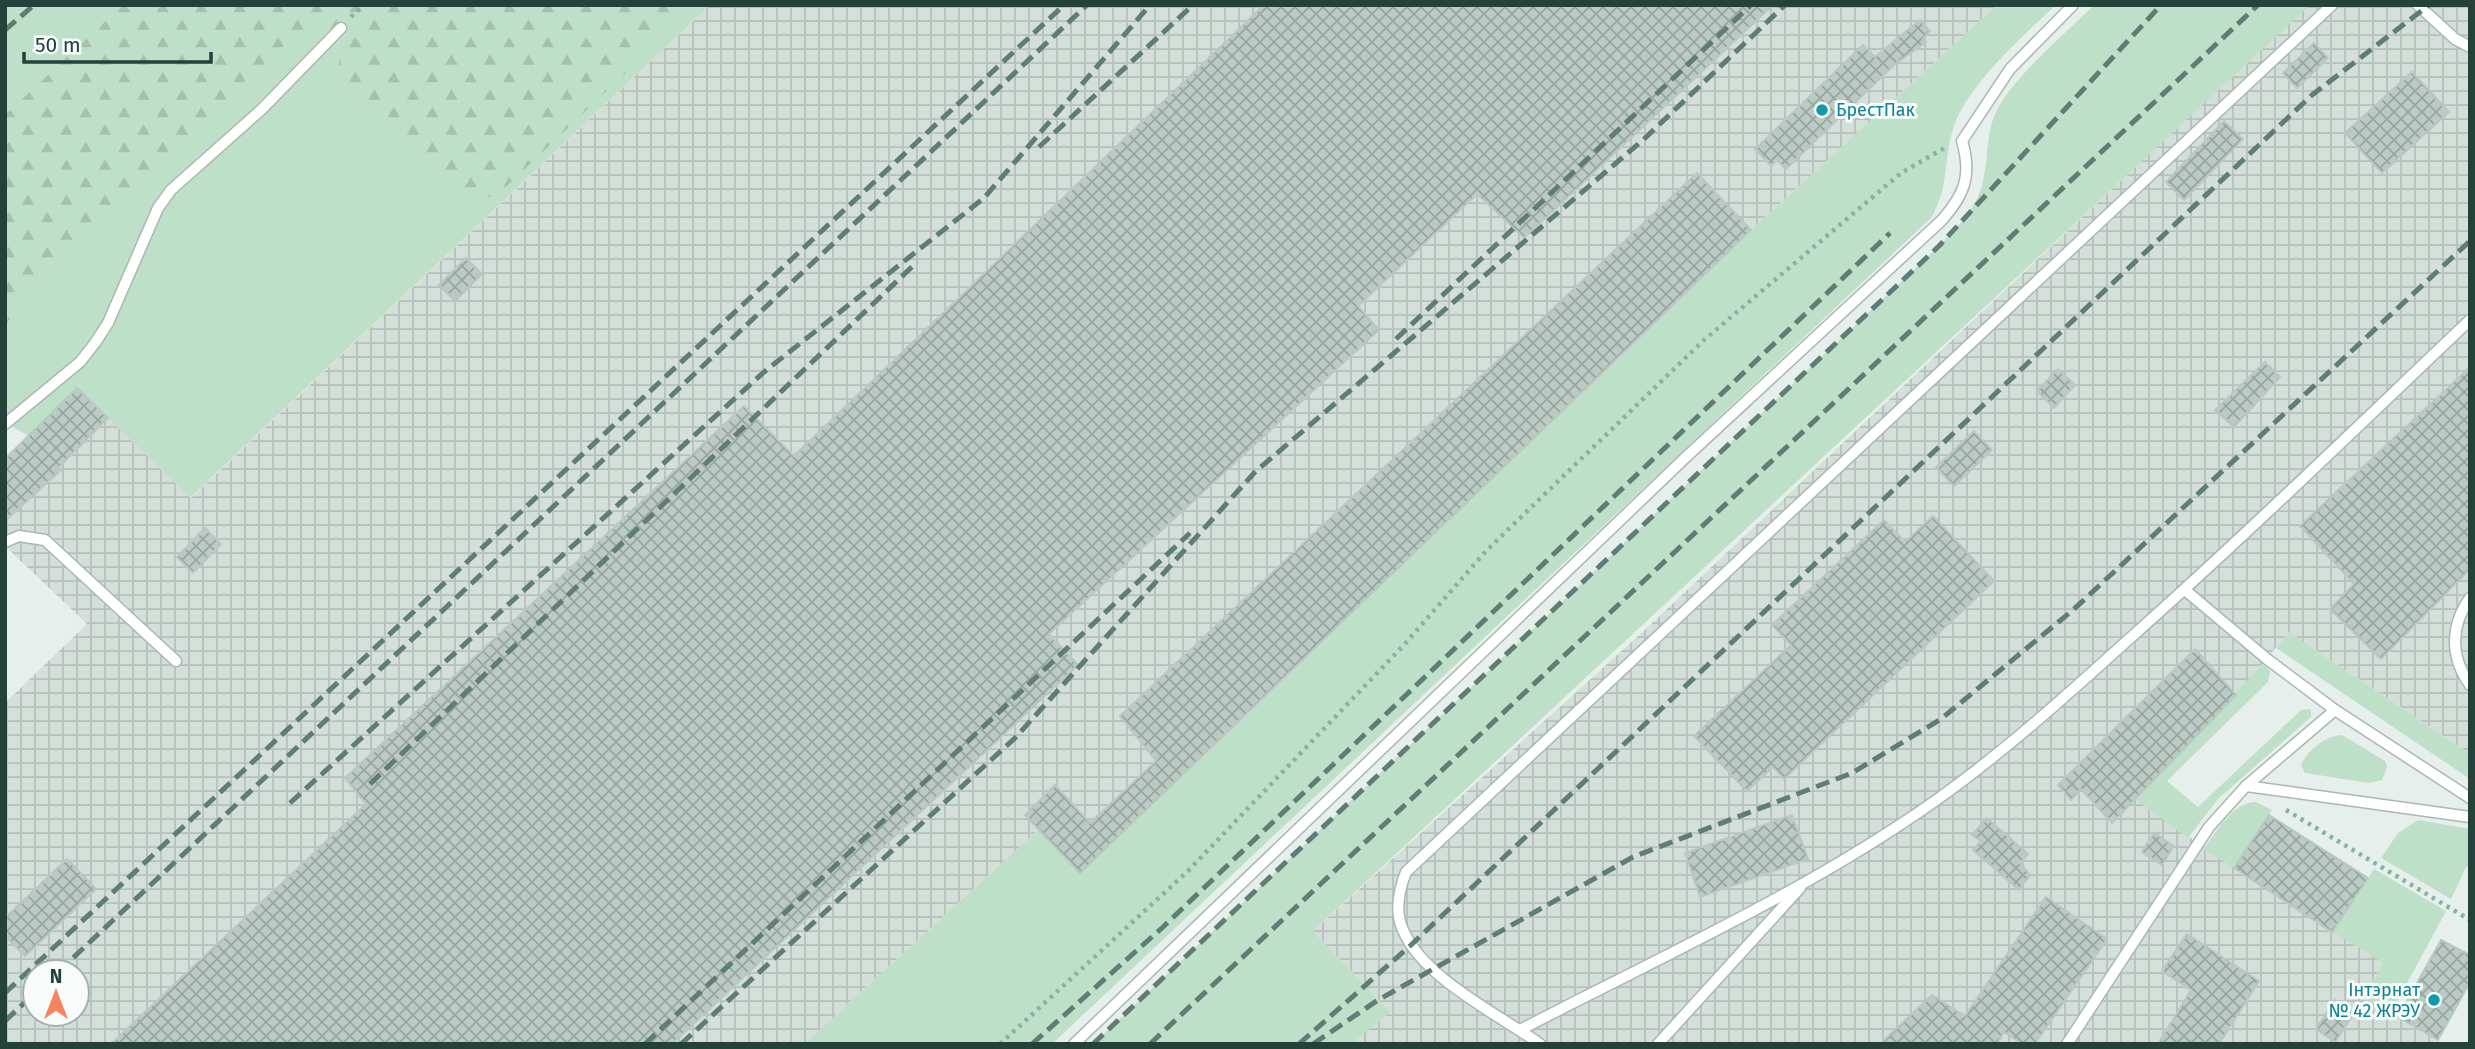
<svg xmlns="http://www.w3.org/2000/svg" width="2475" height="1049" font-family="'Fira Sans',sans-serif">
  <style>
    .industrial { fill: url(#industrial-grid); fill-rule: evenodd }
    .grass { fill: #bfe0c8 }
    .forest { fill: url(#forest-firs) }
    .building { fill: url(#building-cross-hatch); stroke: #b8c9c2; stroke-width: 2 }
    .lines { fill: none; stroke-linecap: round; stroke-linejoin: round }
    .lane-casing { stroke: #a8b8b2; stroke-width: 13 }
    .path { stroke: #86b3a5; stroke-width: 4.5; stroke-dasharray: 3.5 5; stroke-linecap: butt }
    .lane { stroke: #fff; stroke-width: 10 }
    .rail { stroke: #5f7d75; stroke-width: 5; stroke-dasharray: 14 7; stroke-linecap: butt }
    .culture-dot { fill: #0f9aa8; stroke: #f7fbf9; stroke-width: 2.5 }
    .labels { text-anchor: middle; dominant-baseline: central; stroke-width: 6; stroke-linejoin: round; paint-order: stroke }
    .culture-label { font-size: 18px; fill: #0d838f; stroke: #f7fbf9; text-anchor: start }
  </style>
  <defs>
    <pattern id="industrial-grid" width="8" height="8" patternUnits="userSpaceOnUse" patternTransform="scale(1.75)"><rect width="8" height="8" fill="#d4dfda"/><path d="M0 4h8M4 0v8" fill="none" stroke="#b6c1bc"/></pattern>
    <pattern id="forest-firs" width="22" height="20" patternUnits="userSpaceOnUse" patternTransform="scale(1.75)"><rect width="22" height="20" fill="#bfe0c8"/><path d="M5 1l3.5 6h-7zM16 11l3.5 6h-7z" fill="#a4c1ad"/></pattern>
    <pattern id="building-cross-hatch" width="8" height="8" patternUnits="userSpaceOnUse" patternTransform="scale(1.75)"><rect width="8" height="8" fill="#bbcac4"/><path d="M0 0l8 8M0 8l8-8" fill="none" stroke="#98a6a0"/></pattern>
  </defs>
  <rect width="100%" height="100%" fill="#e6efeb"/>
  <g class="industrial">
    <path d="M710,5h1287l-246,225 -671,643 -41,-44 -235,215h-799v-341l82,-79 -82,-78v-87l72,-71 114,110zM35,972h42v42h-42z"/>
    <polygon points="2307,5 2470,5 2470,754 2289,632 2236,695 2135,799 2234,868 2269,815 2368,878 2383,963 2364,997 2444,1044 1348,1044 1390,1012 1313,931 1649,626"/>
  </g>
  <g class="grass">
    <polygon points="5,5 710,5 190,498 77,388 29,436 5,423"/>
    <path d="M1997,5h59c-32,30 -90,81 -103,124 -10,33 -3,53 -21,88l-880,827h-248l235,-215 41,44 671,-643z"/>
    <path d="M2094,5h216l-997,926 77,81 -39,32h-258l846,-798c16,-18 37,-36 43,-61 7,-24 3,-49 14,-73 17,-35 70,-79 98,-107z"/>
    <polygon points="2289,632 2470,754 2470,779 2276,648"/>
    <polygon points="2263,664 2270,671 2268,682 2167,781 2198,807 2301,710 2311,709 2311,717 2218,799 2188,838 2135,799"/>
    <path d="M2342,735l43,26 2,6 -5,13 -13,3 -64,-10 -4,-8c6,-15 26,-30 41,-30z"/>
    <path d="M2256,802l16,8 -38,58 -31,-19c14,-17 29,-47 53,-47z"/>
    <polygon points="2418,820 2470,829 2470,868 2466,867 2451,899 2381,858 2398,833"/>
    <polygon points="2374,869 2446,911 2391,1013 2364,997 2383,963 2333,932"/>
  </g>
  <path class="forest" d="M123,5h574l-189,180c-63,50 -64,-18 -100,-47 -20,-17 -46,-23 -65,-39l-6,-56c-17,-13 -26,-12 -46,-4l-213,198 -73,88v-210z"/>
  <g class="building">
    <polygon points="1264,5 1773,5 1524,238 1477,194 1358,306 1379,330 1049,634 1078,665 672,1044 111,1044 366,804 345,778 744,406 794,456"/>
    <polygon points="1920,20 1930,31 1923,38 1926,42 1894,65 1786,169 1777,160 1771,166 1755,149 1863,45 1875,57"/>
    <polygon points="2314,43 2328,58 2297,88 2283,73"/>
    <polygon points="2412,72 2449,112 2382,173 2345,133"/>
    <polygon points="2224,121 2243,139 2184,200 2166,182"/>
    <polygon points="1697,173 1751,230 1080,873 1025,815 1055,785 1090,823 1156,761 1120,716"/>
    <polygon points="466,258 482,274 455,301 439,285"/>
    <polygon points="2265,362 2280,377 2234,427 2215,410"/>
    <polygon points="2470,367 2470,569 2381,659 2330,609 2354,584 2300,526"/>
    <polygon points="2058,369 2075,385 2054,408 2037,391"/>
    <polygon points="77,388 108,418 59,467 61,470 5,521 5,459"/>
    <polygon points="1974,431 1992,450 1954,486 1936,467"/>
    <polygon points="1933,516 1994,581 1784,779 1773,767 1747,791 1694,736 1791,645 1772,625 1884,520 1905,542"/>
    <polygon points="205,528 221,544 193,573 177,557"/>
    <polygon points="2195,649 2236,695 2112,823 2081,789 2071,800 2058,785"/>
    <polygon points="1792,815 1808,859 1700,897 1685,853"/>
    <polygon points="2269,815 2368,878 2332,932 2234,868"/>
    <polygon points="1987,818 2028,854 2020,863 2030,875 2019,890 1973,850 1981,841 1972,835"/>
    <polygon points="2154,833 2174,846 2162,865 2142,852"/>
    <polygon points="67,859 96,889 25,956 5,936 5,918"/>
    <polygon points="2046,897 2107,939 2035,1044 2022,1044 2004,1032 1997,1044 1880,1044 1932,995 1965,1016"/>
    <polygon points="2187,934 2259,981 2219,1044 2158,1044 2191,990 2162,971"/>
    <polygon points="2441,940 2470,955 2470,982 2438,1040 2398,1017"/>
    <polygon points="2335,1000 2354,1013 2335,1042 2316,1029"/>
  </g>
  <g class="lines">
    <g class="lane-casing">
      <g id="lane">
        <polyline points="2418,5 2455,39 2470,47"/>
        <polyline points="5,424 80,362 95,343 108,323 158,208 171,190 262,109 341,28"/>
        <polyline points="5,542 19,536 45,540 176,661"/>
        <polyline points="2185,590 2267,659 2335,710 2470,798"/>
        <path d="M2470,598c-20,28 -20,59 0,87"/>
        <polyline points="2246,786 2470,817"/>
        <path d="M1520,1030c140,-73 286,-138 415,-229 69,-49 131,-105 193,-161 117,-104 229,-213 342,-320"/>
        <path d="M1074,1044l611,-586 257,-238c23,-26 30,-45 20,-79l48,-72 63,-64"/>
        <path d="M1540,1044c-42,-30 -117,-66 -137,-114 -9,-19 -4,-40 3,-58l926,-867"/>
        <polyline points="1658,1044 1800,888"/>
        <polyline points="2067,1044 2209,827 2246,786 2335,710"/>
      </g>
    </g>
    <g class="path">
      <polyline points="351,17 363,5"/>
      <polyline points="2286,810 2470,920"/>
      <polyline points="1000,1044 1188,871 1403,646 1486,551 1704,340 1901,173 1948,146"/>
    </g>
    <use href="#lane" class="lane"/>
    <g class="rail">
      <polyline points="5,30 34,5"/>
      <polyline points="1039,147 1193,5"/>
      <polyline points="1396,339 1751,5"/>
      <polyline points="370,784 917,262"/>
      <polyline points="290,803 764,372 984,198 1150,5"/>
      <polyline points="58,972 1087,5"/>
      <polyline points="5,993 1064,5"/>
      <polyline points="5,1021 35,993"/>
      <polyline points="645,1044 1190,533"/>
      <polyline points="681,1044 1015,738 1255,472 1643,140 1785,5"/>
      <polyline points="1032,1044 1163,927 1890,233"/>
      <polyline points="1093,1044 1939,246 2161,5"/>
      <polyline points="1150,1044 2258,5"/>
      <polyline points="1299,1044 1411,945 2312,95 2429,5"/>
      <polyline points="1313,1044 1378,1000 1633,857 1852,773 1941,719 2073,610 2470,241"/>
    </g>
  </g>
  <g class="culture-dot">
    <circle cx="1822" cy="110" r="7"/>
    <circle cx="2434" cy="1000" r="7"/>
  </g>
  <g class="labels">
    <g class="culture-label">
      <text x="1836" y="110">БрестПак</text>
      <text x="2420" y="990" text-anchor="end">Інтэрнат<tspan x="2420" dy="21">№ 42 ЖРЭУ</tspan></text>
    </g>
  </g>
  <rect width="2475" height="1049" fill="none" stroke="#24423a" stroke-width="14"/>
  <g transform="translate(56 993)"><circle r="33" fill="#f7fbf9" stroke="#a3b1ad" stroke-width="2"/>
  <path d="M0-5L12 26L0 18L-12 26Z" fill="#f4845f"/>
  <text y="-10" font-size="19" font-weight="bold" text-anchor="middle" fill="#24423a">N</text>
  </g>
  <path d="M24 52v10h187v-10" fill="none" stroke="#24423a" stroke-width="3.5"/>
  <text x="35" y="52" font-size="21" fill="#24423a" stroke="#f7fbf9" stroke-width="5" paint-order="stroke">50 m</text>
</svg>
